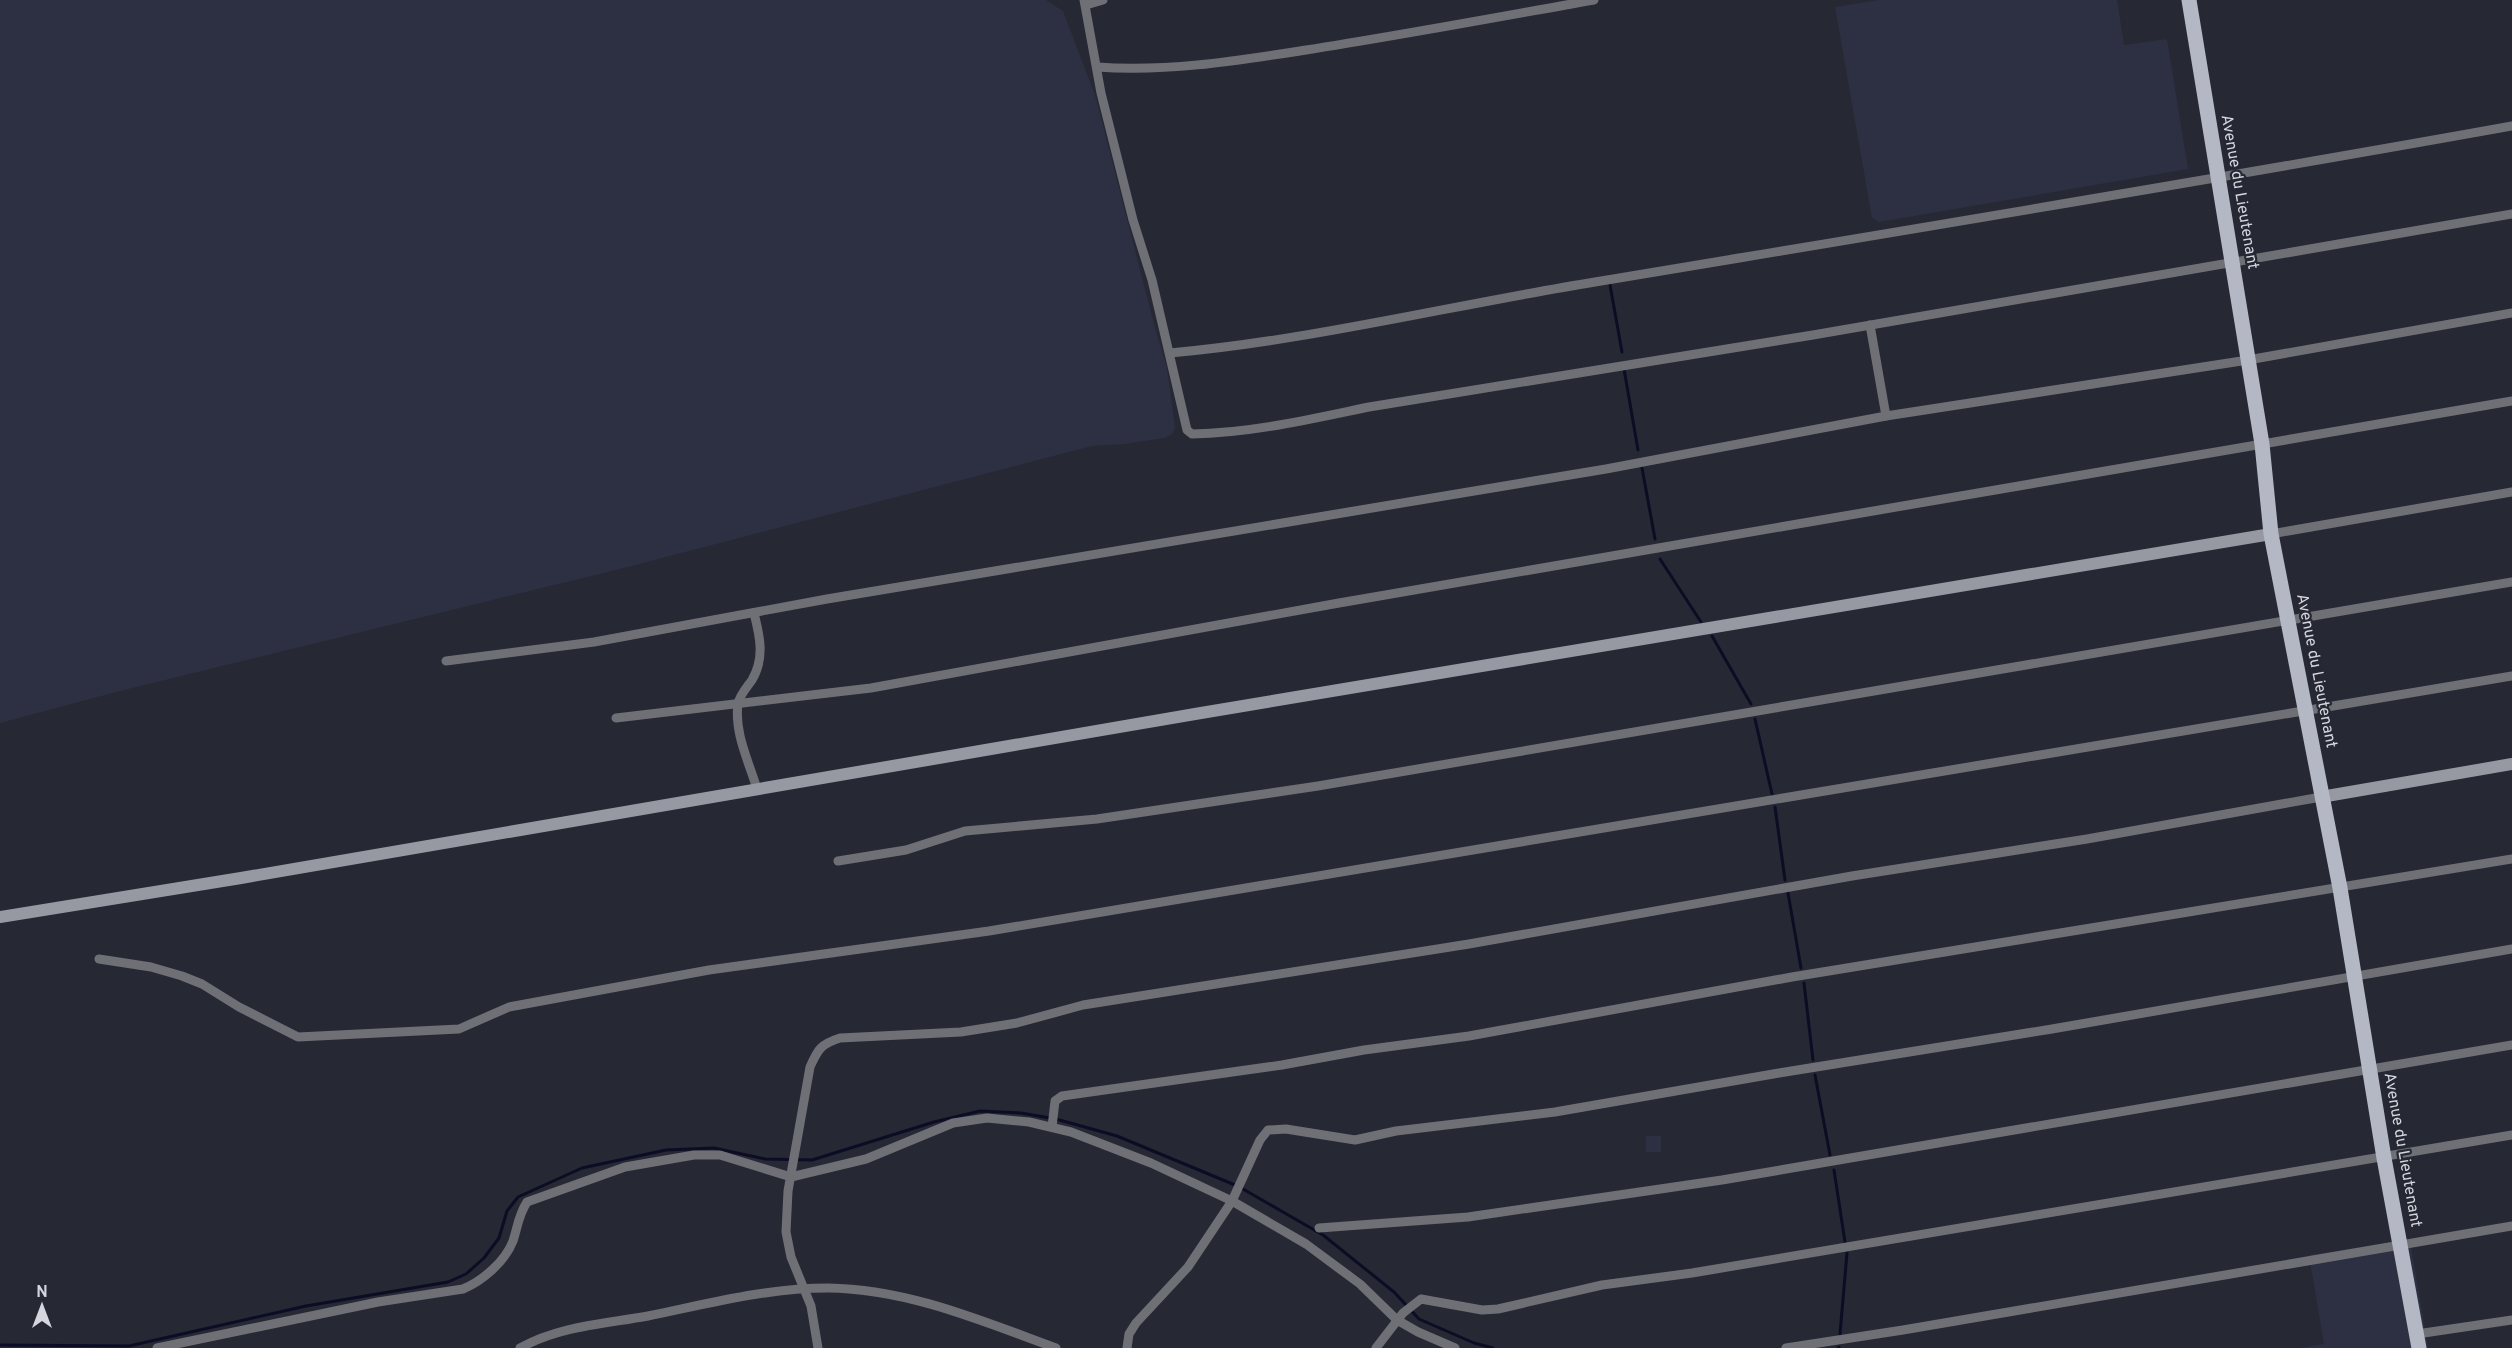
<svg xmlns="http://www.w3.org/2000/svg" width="2512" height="1348" font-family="Overpass,sans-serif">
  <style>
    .built { fill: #2d3042 }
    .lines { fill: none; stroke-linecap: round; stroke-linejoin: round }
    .stream { stroke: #0c0d25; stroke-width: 3 }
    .street { stroke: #6f7076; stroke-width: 9 }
    .secondary { stroke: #9698a2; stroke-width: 12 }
    .primary { stroke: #b4b7c4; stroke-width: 15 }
    .labels { text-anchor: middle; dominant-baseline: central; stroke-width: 4.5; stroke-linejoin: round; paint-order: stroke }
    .street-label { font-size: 16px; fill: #d5d6de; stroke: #262834 }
  </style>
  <rect width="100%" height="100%" fill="#262834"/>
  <g class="built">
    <polygon points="0,0 1046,0 1063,11 1095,95 1155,328 1167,368 1175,428 1172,434 1164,438 1125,444 1092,446 620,569 120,691 0,723"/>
    <polygon points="1879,0 2117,0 2124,45 2167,39 2188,169 1879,222 1872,218 1835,7"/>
    <rect x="1646" y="1136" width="15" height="16"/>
    <polygon points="2410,1240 2428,1348 2299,1348 2324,1344 2309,1255"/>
  </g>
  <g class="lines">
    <g class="stream">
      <polyline points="1610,285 1622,352"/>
      <polyline points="1624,369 1638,450"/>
      <polyline points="1642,468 1655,539"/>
      <polyline points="1660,559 1701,622"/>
      <polyline points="1712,636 1751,704"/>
      <polyline points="1755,719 1772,794"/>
      <polyline points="1775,807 1785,880"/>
      <polyline points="1788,893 1801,968"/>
      <polyline points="1804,983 1813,1060"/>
      <polyline points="1815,1075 1830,1155"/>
      <polyline points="1834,1170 1845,1242"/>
      <polyline points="1243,1189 1323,1235 1394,1292 1419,1319 1474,1343 1493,1348"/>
      <polyline points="1840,1334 1847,1253"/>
      <polyline points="0,1345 129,1346 306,1306 448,1282 466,1274 484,1258 499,1238 507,1211 518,1197 582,1168 666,1150 714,1148 765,1159 812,1160 934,1122 980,1111 1021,1113 1056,1119 1117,1136 1235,1185"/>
      <polyline points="1838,1348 1839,1347"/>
    </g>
    <g class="street">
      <path d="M1084,0l17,93 32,127 19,60 35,150 5,4c60,-1 119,-15 177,-27l444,-72 699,-121"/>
      <polyline points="1086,5 1103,0"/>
      <path d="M1097,67c71,5 138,-6 209,-17 96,-15 192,-33 288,-50"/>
      <polyline points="1870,325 1886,416"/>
      <path d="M1170,353c143,-13 283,-48 425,-71 306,-51 612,-101 917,-156"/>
      <polyline points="2271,534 2512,492"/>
      <path d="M754,613c6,24 11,45 -2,67 -5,7 -13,16 -14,24 -4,29 11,58 19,85"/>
      <polyline points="446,661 594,642 827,599 1606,469 1886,416 2248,360 2512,313"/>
      <polyline points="616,718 871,688 1339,603 2512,401"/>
      <polyline points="838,861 906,850 965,831 1097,819 1318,786 2512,582"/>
      <polyline points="99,959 151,967 182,976 202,984 239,1007 298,1037 459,1029 509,1007 709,970 989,931 2512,676"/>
      <polyline points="1052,1127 1055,1101 1062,1096 1282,1065 1364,1050 1469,1036 1792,977 2512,859"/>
      <polyline points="1319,1228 1468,1217 1722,1180 2512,1045"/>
      <polyline points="2417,1334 2512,1320"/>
      <path d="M157,1348l221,-46 85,-13c19,-8 42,-27 50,-48 5,-15 5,-25 14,-39l98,-35 69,-12h26l71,22 75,-18 87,-36 34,-5 42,4 42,10 80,31 81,38 74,43 54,40 37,36 21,12 37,16"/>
      <path d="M520,1348c40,-22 84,-24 128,-32 59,-12 119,-28 180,-28 80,1 154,33 228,60"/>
      <path d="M818,1348l-7,-42 -20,-49 -5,-25 2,-41 22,-124c8,-18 11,-23 30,-29l121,-6 56,-9 66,-18 386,-61 383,-68 235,-37 234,-42"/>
      <polyline points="1127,1348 1129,1334 1136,1323 1188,1267 1232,1201 1260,1140 1268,1130 1286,1129 1355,1140 1396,1131 1555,1112 1779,1073 2052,1029 2512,949"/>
      <polyline points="1376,1348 1403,1313 1421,1299 1482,1310 1498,1309 1602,1285 1692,1273 2512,1135"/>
      <polyline points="1786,1348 1903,1330 2512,1226"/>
    </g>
    <g class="secondary">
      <polyline points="2321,797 2512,764"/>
      <polyline points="0,917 241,878 1195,714 2271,534"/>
    </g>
    <polyline class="primary" points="2189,0 2262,444 2271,534 2340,888 2384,1158 2419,1348"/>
  </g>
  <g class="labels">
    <g class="street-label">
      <text transform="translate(2239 192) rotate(80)">Avenue du Lieutenant</text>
      <text transform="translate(2316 671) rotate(79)">Avenue du Lieutenant</text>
      <text transform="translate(2402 1150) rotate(80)">Avenue du Lieutenant</text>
    </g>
  </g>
  <g transform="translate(42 1306)" stroke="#262834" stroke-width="4.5" paint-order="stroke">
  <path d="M0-4.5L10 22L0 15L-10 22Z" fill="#d5d6de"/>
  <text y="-9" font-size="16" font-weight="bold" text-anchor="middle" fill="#d5d6de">N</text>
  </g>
</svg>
